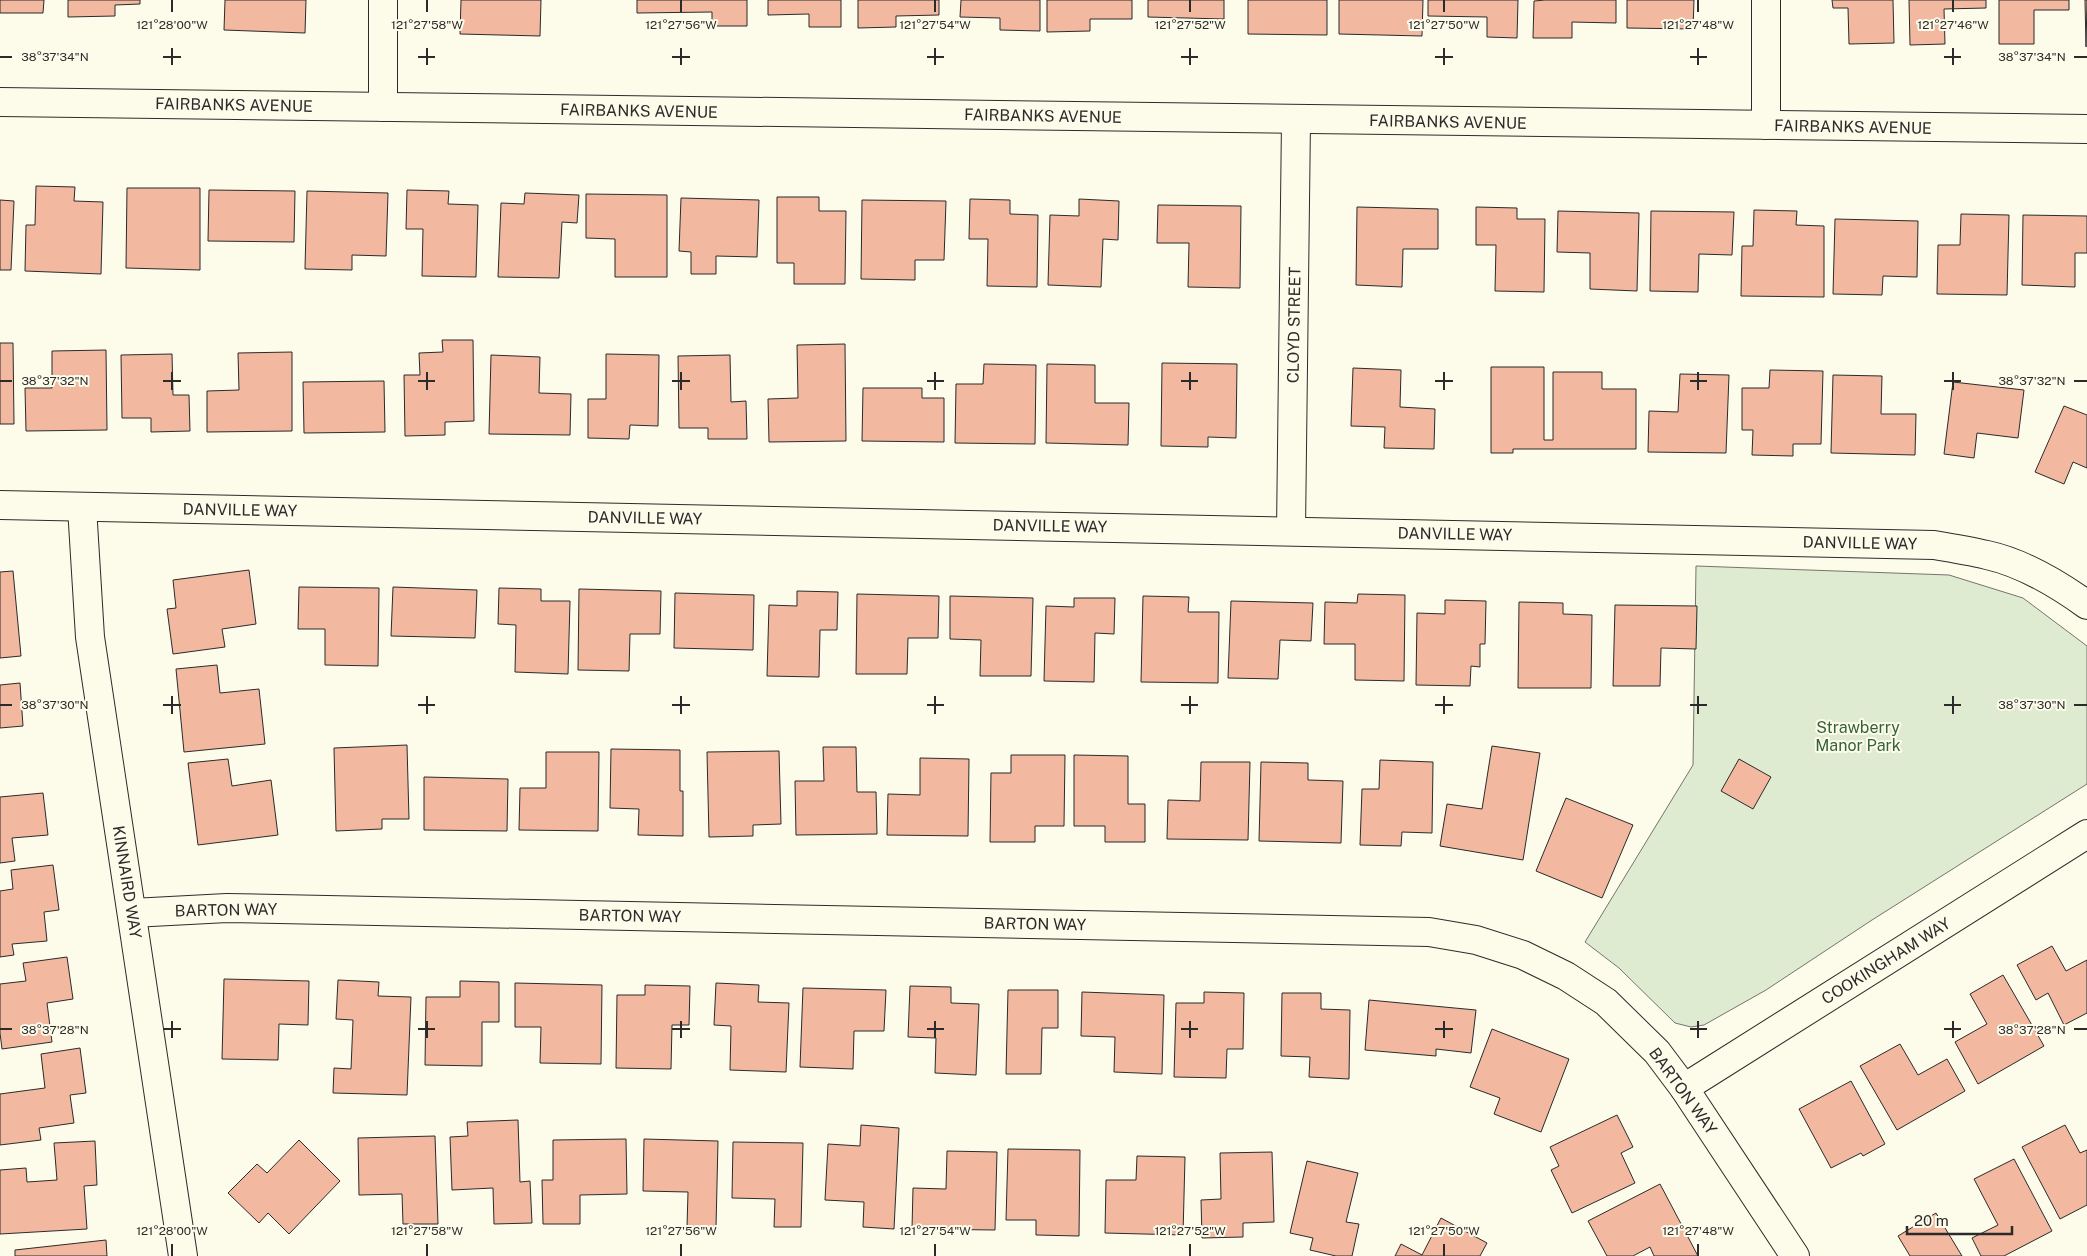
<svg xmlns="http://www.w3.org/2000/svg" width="2087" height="1256" font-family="'Public Sans',sans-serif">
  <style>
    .green { fill: #deebd1; stroke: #74746e }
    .building { fill: #f2b8a0; stroke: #2b2b2b }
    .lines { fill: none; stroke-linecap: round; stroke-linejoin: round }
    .street-casing { stroke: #2b2b2b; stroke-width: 30 }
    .street { stroke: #fdfbea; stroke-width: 28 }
    .ticks { fill: none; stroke: #2b2b2b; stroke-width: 2 }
    .labels { text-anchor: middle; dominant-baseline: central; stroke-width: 4; stroke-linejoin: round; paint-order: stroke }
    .street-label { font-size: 16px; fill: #2b2b2b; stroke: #fdfbea }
    .park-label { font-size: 16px; fill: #34623c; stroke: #fdfbea }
    .ticks-label { font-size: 12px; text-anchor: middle; fill: #2b2b2b; stroke: #fdfbea; stroke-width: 4; stroke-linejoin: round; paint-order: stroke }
  </style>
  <rect width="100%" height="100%" fill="#fdfbea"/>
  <polygon class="green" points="1696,566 1949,575 2023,598 2087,646 2087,784 1872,920 1766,990 1704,1025 1691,1027 1675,1023 1619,968 1585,942 1693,765"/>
  <g class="building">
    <polygon points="0,0 44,0 43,13 0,13"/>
    <polygon points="68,0 140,0 140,4 115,5 115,16 68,17"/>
    <polygon points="225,0 306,0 305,33 224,30"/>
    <polygon points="461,0 541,0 540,36 460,34"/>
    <polygon points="637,0 747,0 747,26 712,26 712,12 637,13"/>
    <polygon points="768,0 841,0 841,27 809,27 809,14 768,15"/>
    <polygon points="858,0 939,0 939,15 896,16 896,27 858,28"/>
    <polygon points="961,0 1040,0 1040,31 1000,30 1000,18 960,17"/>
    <polygon points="1047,0 1132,0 1132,19 1090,19 1090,31 1047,32"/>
    <polygon points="1148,0 1224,0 1224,19 1148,17"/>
    <polygon points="1248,0 1327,0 1327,35 1248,34"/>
    <polygon points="1339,0 1423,0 1422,36 1339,34"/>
    <polygon points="1428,0 1518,0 1517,38 1487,37 1487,17 1428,16"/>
    <polygon points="1545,0 1616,0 1616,23 1572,22 1572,38 1533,38 1534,1"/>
    <polygon points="1627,0 1694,0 1693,29 1627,28"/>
    <polygon points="1832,0 1893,0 1894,43 1849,44 1848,8 1833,8"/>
    <polygon points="1909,0 1986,0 1986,8 1944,9 1945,44 1910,45"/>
    <polygon points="1999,0 2069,0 2069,10 2034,10 2034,44 1999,44"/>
    <polygon points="2085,0 2087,0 2086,47"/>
    <polygon points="36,186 75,187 74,201 103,202 101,274 25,271 26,225 35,225"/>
    <polygon points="127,188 200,188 200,270 126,268"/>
    <polygon points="209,190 295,191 294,242 208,241"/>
    <polygon points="407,190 449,191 448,204 478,205 476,277 422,276 423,229 406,229"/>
    <polygon points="307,191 388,193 386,256 352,255 352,270 305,269"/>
    <polygon points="525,193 579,195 577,223 562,222 559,278 498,277 501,203 524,204"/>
    <polygon points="586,194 667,195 667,277 615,277 615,239 586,238"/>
    <polygon points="777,197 819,197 819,211 846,211 845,284 794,284 794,263 777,263"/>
    <polygon points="681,198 759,200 757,257 716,256 716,274 691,274 691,252 679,251"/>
    <polygon points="970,199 1010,200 1010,214 1038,215 1037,287 987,286 988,239 969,239"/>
    <polygon points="1079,199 1119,201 1118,240 1103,239 1101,287 1048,285 1050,215 1079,216"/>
    <polygon points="0,200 14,201 11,270 0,270"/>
    <polygon points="862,200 946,201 944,260 915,260 915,280 861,279"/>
    <polygon points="1158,205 1241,206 1240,288 1188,287 1189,243 1157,243"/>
    <polygon points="1357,207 1438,209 1438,249 1403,249 1402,287 1356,285"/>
    <polygon points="1476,207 1517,208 1517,219 1545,219 1544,292 1495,291 1496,245 1476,245"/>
    <polygon points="1754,210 1797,211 1796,225 1824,226 1824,297 1741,296 1742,246 1753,246"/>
    <polygon points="1558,211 1639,213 1637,291 1590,289 1590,253 1557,252"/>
    <polygon points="1651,211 1734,212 1732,255 1699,254 1698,292 1650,291"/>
    <polygon points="1961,214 2009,215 2007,295 1937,294 1938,245 1960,245"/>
    <polygon points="2023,215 2087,216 2087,253 2075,253 2075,287 2022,285"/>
    <polygon points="1835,219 1918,221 1917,277 1883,276 1882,295 1833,294"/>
    <polygon points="442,340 473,340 474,421 445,422 445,435 405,436 404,375 420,375 419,353 443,352"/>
    <polygon points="0,343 13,343 14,424 0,424"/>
    <polygon points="845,344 846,441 769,442 768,399 798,398 797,345"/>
    <polygon points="106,350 107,430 26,431 25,388 52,388 52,351"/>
    <polygon points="292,352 292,431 207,432 207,391 239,390 238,353"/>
    <polygon points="172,354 173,395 189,395 190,431 151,432 151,418 122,418 121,355"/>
    <polygon points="606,354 659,355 658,426 630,425 629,439 588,438 588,399 606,399"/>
    <polygon points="491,355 540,357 539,393 571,394 570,435 489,434"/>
    <polygon points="730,355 731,402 746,401 747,439 708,439 708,428 679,428 678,356"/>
    <polygon points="1162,363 1237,364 1236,438 1208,437 1208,447 1161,446"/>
    <polygon points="984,364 1036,365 1035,444 955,443 956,384 983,384"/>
    <polygon points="1047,364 1095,365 1095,403 1129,403 1128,445 1046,443"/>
    <polygon points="1491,367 1544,367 1544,440 1553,440 1553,372 1602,372 1602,389 1636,389 1636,449 1513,449 1513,453 1491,453"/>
    <polygon points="1353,368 1401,370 1400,407 1435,409 1434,449 1384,448 1385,427 1351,426"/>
    <polygon points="1770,370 1823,371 1821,444 1793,444 1793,456 1752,455 1753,430 1742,430 1742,388 1769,388"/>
    <polygon points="1680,374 1729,375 1726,453 1648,452 1649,411 1678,412"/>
    <polygon points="1833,375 1882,376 1881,414 1916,414 1915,455 1831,453"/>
    <polygon points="384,381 385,432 304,433 303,382"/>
    <polygon points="1953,382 2024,390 2018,438 1977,433 1974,458 1944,454"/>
    <polygon points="863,388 922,388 922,398 944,398 944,442 862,441"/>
    <polygon points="2064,406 2087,415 2087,468 2073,462 2064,484 2035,472"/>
    <polygon points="249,570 256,624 222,629 225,647 173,654 167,609 176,608 173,580"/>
    <polygon points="13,571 21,656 0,658 0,572"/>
    <polygon points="299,587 379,588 378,666 325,665 325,629 298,629"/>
    <polygon points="393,587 477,590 475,638 391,636"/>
    <polygon points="499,588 541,589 541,601 570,601 568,674 515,672 516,625 498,624"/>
    <polygon points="579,589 661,591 660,634 630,634 629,671 578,670"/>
    <polygon points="797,591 838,592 837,630 820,630 819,677 767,676 769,605 797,606"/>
    <polygon points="675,593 754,595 753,650 674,648"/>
    <polygon points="857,594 939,596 938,638 908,638 907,674 856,674"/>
    <polygon points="1358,594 1405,595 1404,681 1355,680 1355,644 1324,644 1325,602 1357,603"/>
    <polygon points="950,596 1033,598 1031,676 980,676 981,640 950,639"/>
    <polygon points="1143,596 1189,597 1188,612 1219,612 1218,683 1141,682"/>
    <polygon points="1074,598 1115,598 1114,634 1095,633 1094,682 1044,681 1046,606 1074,607"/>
    <polygon points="1445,600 1486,601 1485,644 1480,644 1480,667 1471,666 1470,686 1416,685 1417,613 1445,614"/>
    <polygon points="1231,601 1313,603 1311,641 1280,640 1278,679 1228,678"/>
    <polygon points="1519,602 1563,603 1563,614 1592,615 1591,688 1518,688"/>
    <polygon points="1615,605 1697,606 1696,649 1661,648 1660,686 1613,686"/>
    <polygon points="217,665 220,693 259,689 265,744 184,752 176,669"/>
    <polygon points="20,683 23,726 0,728 0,685"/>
    <polygon points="407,745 409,819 382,819 382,829 336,831 334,748"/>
    <polygon points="1492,746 1540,753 1523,860 1440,846 1447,804 1482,809"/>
    <polygon points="823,747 856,747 857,792 876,792 877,834 796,835 795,781 824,781"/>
    <polygon points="611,749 680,750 680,791 683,791 683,836 638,835 639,809 610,808"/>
    <polygon points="779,751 781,824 753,825 753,836 709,837 707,752"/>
    <polygon points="546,752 599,752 598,831 519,830 520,788 546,788"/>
    <polygon points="1011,755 1065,755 1064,826 1035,826 1035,842 990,842 991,773 1011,773"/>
    <polygon points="1074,755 1128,756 1128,804 1145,804 1145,842 1105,842 1105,826 1074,826"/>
    <polygon points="920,758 969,759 968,836 887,835 888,794 920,795"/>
    <polygon points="228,759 232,786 271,780 278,835 198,845 188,763"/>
    <polygon points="1739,759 1771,777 1753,809 1721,791"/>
    <polygon points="1380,760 1433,762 1432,833 1402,832 1401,846 1360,845 1362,789 1379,789"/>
    <polygon points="1201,762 1250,762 1248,840 1167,839 1168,800 1200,801"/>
    <polygon points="1261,762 1308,763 1308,780 1343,781 1341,843 1259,841"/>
    <polygon points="424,777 508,779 507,831 424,830"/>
    <polygon points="43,793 48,835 12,838 15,861 0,863 0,797"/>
    <polygon points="1566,798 1633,825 1602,898 1536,871"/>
    <polygon points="53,865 59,910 44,912 47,941 12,944 14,955 0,957 0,891 13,889 11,870"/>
    <polygon points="2052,946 2066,971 2087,960 2087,1013 2064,1025 2048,993 2036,1000 2017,965"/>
    <polygon points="67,957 73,999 47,1003 52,1042 2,1049 0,1033 0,984 26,981 23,963"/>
    <polygon points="2003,975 2044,1046 1978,1084 1955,1042 1987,1024 1970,994"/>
    <polygon points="224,979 309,981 308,1025 279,1024 278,1060 222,1059"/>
    <polygon points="338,980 379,982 378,996 411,997 407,1095 333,1093 334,1068 351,1069 353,1020 336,1019"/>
    <polygon points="460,981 499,982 499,1022 482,1022 482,1066 425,1065 426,997 460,997"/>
    <polygon points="515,983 602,985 601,1064 540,1063 541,1027 515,1027"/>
    <polygon points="716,983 759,985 758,1002 789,1003 786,1072 730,1070 731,1026 714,1025"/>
    <polygon points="645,985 690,986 689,1025 672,1025 671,1069 616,1068 617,995 645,995"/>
    <polygon points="910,986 951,987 951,1003 979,1004 976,1075 935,1073 936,1038 908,1037"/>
    <polygon points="803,988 886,990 884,1031 854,1031 853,1069 800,1067"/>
    <polygon points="1008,990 1058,990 1058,1028 1042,1028 1041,1074 1006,1074"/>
    <polygon points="1082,992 1164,995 1162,1074 1114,1072 1115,1037 1081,1036"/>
    <polygon points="1204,992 1244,993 1243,1049 1227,1049 1226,1078 1174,1077 1176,1003 1204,1003"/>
    <polygon points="1282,993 1321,993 1321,1009 1350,1010 1349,1079 1309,1077 1310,1057 1281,1056"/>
    <polygon points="1369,1000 1476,1010 1471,1053 1436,1049 1436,1056 1365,1050"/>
    <polygon points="1492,1029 1569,1059 1541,1132 1494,1114 1500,1098 1470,1087"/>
    <polygon points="1900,1044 1918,1075 1947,1059 1965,1091 1897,1130 1860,1066"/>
    <polygon points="80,1048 86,1093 70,1095 74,1123 39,1128 41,1140 0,1145 0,1094 45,1088 41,1054"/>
    <polygon points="1851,1081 1885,1144 1863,1156 1861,1153 1831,1168 1799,1109"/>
    <polygon points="1617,1115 1633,1147 1621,1153 1635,1183 1572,1213 1551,1170 1559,1166 1550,1147"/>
    <polygon points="518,1120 520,1182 530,1181 532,1223 494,1224 493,1188 452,1190 450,1137 468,1136 467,1122"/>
    <polygon points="861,1125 899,1128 894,1229 863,1227 864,1202 825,1200 828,1144 860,1146"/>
    <polygon points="2065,1125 2080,1153 2087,1150 2087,1205 2060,1219 2022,1147"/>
    <polygon points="435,1136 438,1224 403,1224 402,1194 359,1195 358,1138"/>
    <polygon points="626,1139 627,1194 580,1195 580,1224 543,1224 542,1180 553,1180 553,1140"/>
    <polygon points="644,1139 718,1141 716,1227 687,1227 688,1192 643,1191"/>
    <polygon points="299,1140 340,1181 289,1234 268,1213 259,1223 228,1193 257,1164 267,1173"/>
    <polygon points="95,1141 97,1185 84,1186 87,1229 0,1234 0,1170 26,1168 27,1182 57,1180 54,1143"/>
    <polygon points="733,1142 803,1143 801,1227 774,1227 775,1199 732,1198"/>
    <polygon points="1008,1149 1080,1150 1079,1236 1036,1235 1036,1220 1006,1220"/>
    <polygon points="947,1151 997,1152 995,1230 912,1229 913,1188 946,1189"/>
    <polygon points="1272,1152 1274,1222 1243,1223 1243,1237 1202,1238 1201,1200 1221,1199 1220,1153"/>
    <polygon points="1137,1156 1185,1157 1183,1235 1105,1233 1106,1180 1136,1180"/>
    <polygon points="2014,1159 2052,1231 2004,1256 1981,1256 1972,1238 1998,1225 1974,1179"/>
    <polygon points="1307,1161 1358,1173 1346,1222 1359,1224 1352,1256 1336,1256 1310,1250 1313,1238 1290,1233"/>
    <polygon points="1660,1184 1698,1256 1654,1256 1650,1247 1633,1256 1607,1256 1588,1221"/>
    <polygon points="1936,1213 1962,1256 1910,1256 1898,1236"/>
    <polygon points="1441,1218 1487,1243 1480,1256 1395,1256 1401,1244 1422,1255"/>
    <polygon points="106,1240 107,1256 15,1256 15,1250"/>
  </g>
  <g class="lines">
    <g class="street-casing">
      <g id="street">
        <polyline points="1766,0 1766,125"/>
        <polyline points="0,102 2087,129"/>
        <polyline points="383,107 383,0"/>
        <path d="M0,505l1934,40c18,3 36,6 53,10 36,8 71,29 100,50"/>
        <polyline points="82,507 90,637 183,1256"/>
        <polyline points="1291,531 1296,120"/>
        <polyline points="132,913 227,908 1429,932 1476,940 1523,955 1566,976 1606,1002 1657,1052 1684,1088 1795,1256"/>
        <polyline points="1684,1088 2087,834"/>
      </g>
    </g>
    <use href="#street" class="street"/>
  </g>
  <path class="ticks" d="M172,0v12M427,0v12M681,0v12M935,0v12M1190,0v12M1444,0v12M1698,0v12M1953,0v12M172,48v17M427,48v17M681,48v17M935,48v17M1190,48v17M1444,48v17M1698,48v17M1953,48v17M0,57h12M163,57h18M418,57h17M672,57h18M927,57h17M1181,57h17M1435,57h18M1690,57h17M1944,57h17M2074,57h13M172,372v18M427,372v18M681,372v18M935,372v18M1190,372v18M1444,372v18M1698,372v18M1953,372v18M0,381h12M163,381h18M418,381h17M672,381h18M927,381h17M1181,381h17M1435,381h18M1690,381h17M1944,381h17M2074,381h13M172,696v18M427,696v18M681,696v18M935,696v18M1190,696v18M1444,696v18M1698,696v18M1953,696v18M0,705h12M163,705h18M418,705h17M672,705h18M927,705h17M1181,705h17M1435,705h18M1690,705h17M1944,705h17M2074,705h13M172,1021v17M427,1021v17M681,1021v17M935,1021v17M1190,1021v17M1444,1021v17M1698,1021v17M1953,1021v17M0,1029h12M163,1029h18M418,1029h17M672,1029h18M927,1029h17M1181,1029h17M1435,1029h18M1690,1029h17M1944,1029h17M2074,1029h13M172,1244v12M427,1244v12M681,1244v12M935,1244v12M1190,1244v12M1444,1244v12M1698,1244v12"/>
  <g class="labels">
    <g class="street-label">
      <text transform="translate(234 105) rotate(1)">FAIRBANKS AVENUE</text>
      <text transform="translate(639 111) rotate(1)">FAIRBANKS AVENUE</text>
      <text transform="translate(1043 116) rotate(1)">FAIRBANKS AVENUE</text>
      <text transform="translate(1448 122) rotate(1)">FAIRBANKS AVENUE</text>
      <text transform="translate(1853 127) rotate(1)">FAIRBANKS AVENUE</text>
      <text transform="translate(1294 325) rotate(-89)">CLOYD STREET</text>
      <text transform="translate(240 510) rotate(1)">DANVILLE WAY</text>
      <text transform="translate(645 518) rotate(1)">DANVILLE WAY</text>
      <text transform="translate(1050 526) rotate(1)">DANVILLE WAY</text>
      <text transform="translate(1455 534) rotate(1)">DANVILLE WAY</text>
      <text transform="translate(1860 543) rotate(1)">DANVILLE WAY</text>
      <text transform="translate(127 882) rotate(81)">KINNAIRD WAY</text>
      <text transform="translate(226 910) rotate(-1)">BARTON WAY</text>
      <text transform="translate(630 916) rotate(1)">BARTON WAY</text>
      <text transform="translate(1035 924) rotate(1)">BARTON WAY</text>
      <text transform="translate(1886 961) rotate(-32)">COOKINGHAM WAY</text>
      <text transform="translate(1683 1091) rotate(54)">BARTON WAY</text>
    </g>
    <g class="park-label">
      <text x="1858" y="727">Strawberry<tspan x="1858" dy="18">Manor Park</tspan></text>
    </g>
  </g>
  <g class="ticks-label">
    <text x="172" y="29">121°28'00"W</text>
    <text x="427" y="29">121°27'58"W</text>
    <text x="681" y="29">121°27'56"W</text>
    <text x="935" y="29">121°27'54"W</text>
    <text x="1190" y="29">121°27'52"W</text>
    <text x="1444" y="29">121°27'50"W</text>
    <text x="1698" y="29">121°27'48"W</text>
    <text x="1953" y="29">121°27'46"W</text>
    <text x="55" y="61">38°37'34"N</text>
    <text x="2032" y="61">38°37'34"N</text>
    <text x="55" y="385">38°37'32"N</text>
    <text x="2032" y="385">38°37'32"N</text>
    <text x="55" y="709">38°37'30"N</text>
    <text x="2032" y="709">38°37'30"N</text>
    <text x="55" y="1034">38°37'28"N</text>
    <text x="2032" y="1034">38°37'28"N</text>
    <text x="172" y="1235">121°28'00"W</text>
    <text x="427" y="1235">121°27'58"W</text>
    <text x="681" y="1235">121°27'56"W</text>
    <text x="935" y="1235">121°27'54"W</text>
    <text x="1190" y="1235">121°27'52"W</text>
    <text x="1444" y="1235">121°27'50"W</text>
    <text x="1698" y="1235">121°27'48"W</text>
  </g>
  <path d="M1907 1226v8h105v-8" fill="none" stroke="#2b2b2b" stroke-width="2.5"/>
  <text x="1914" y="1226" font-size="15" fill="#2b2b2b" stroke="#fdfbea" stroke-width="4" paint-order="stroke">20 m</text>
</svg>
